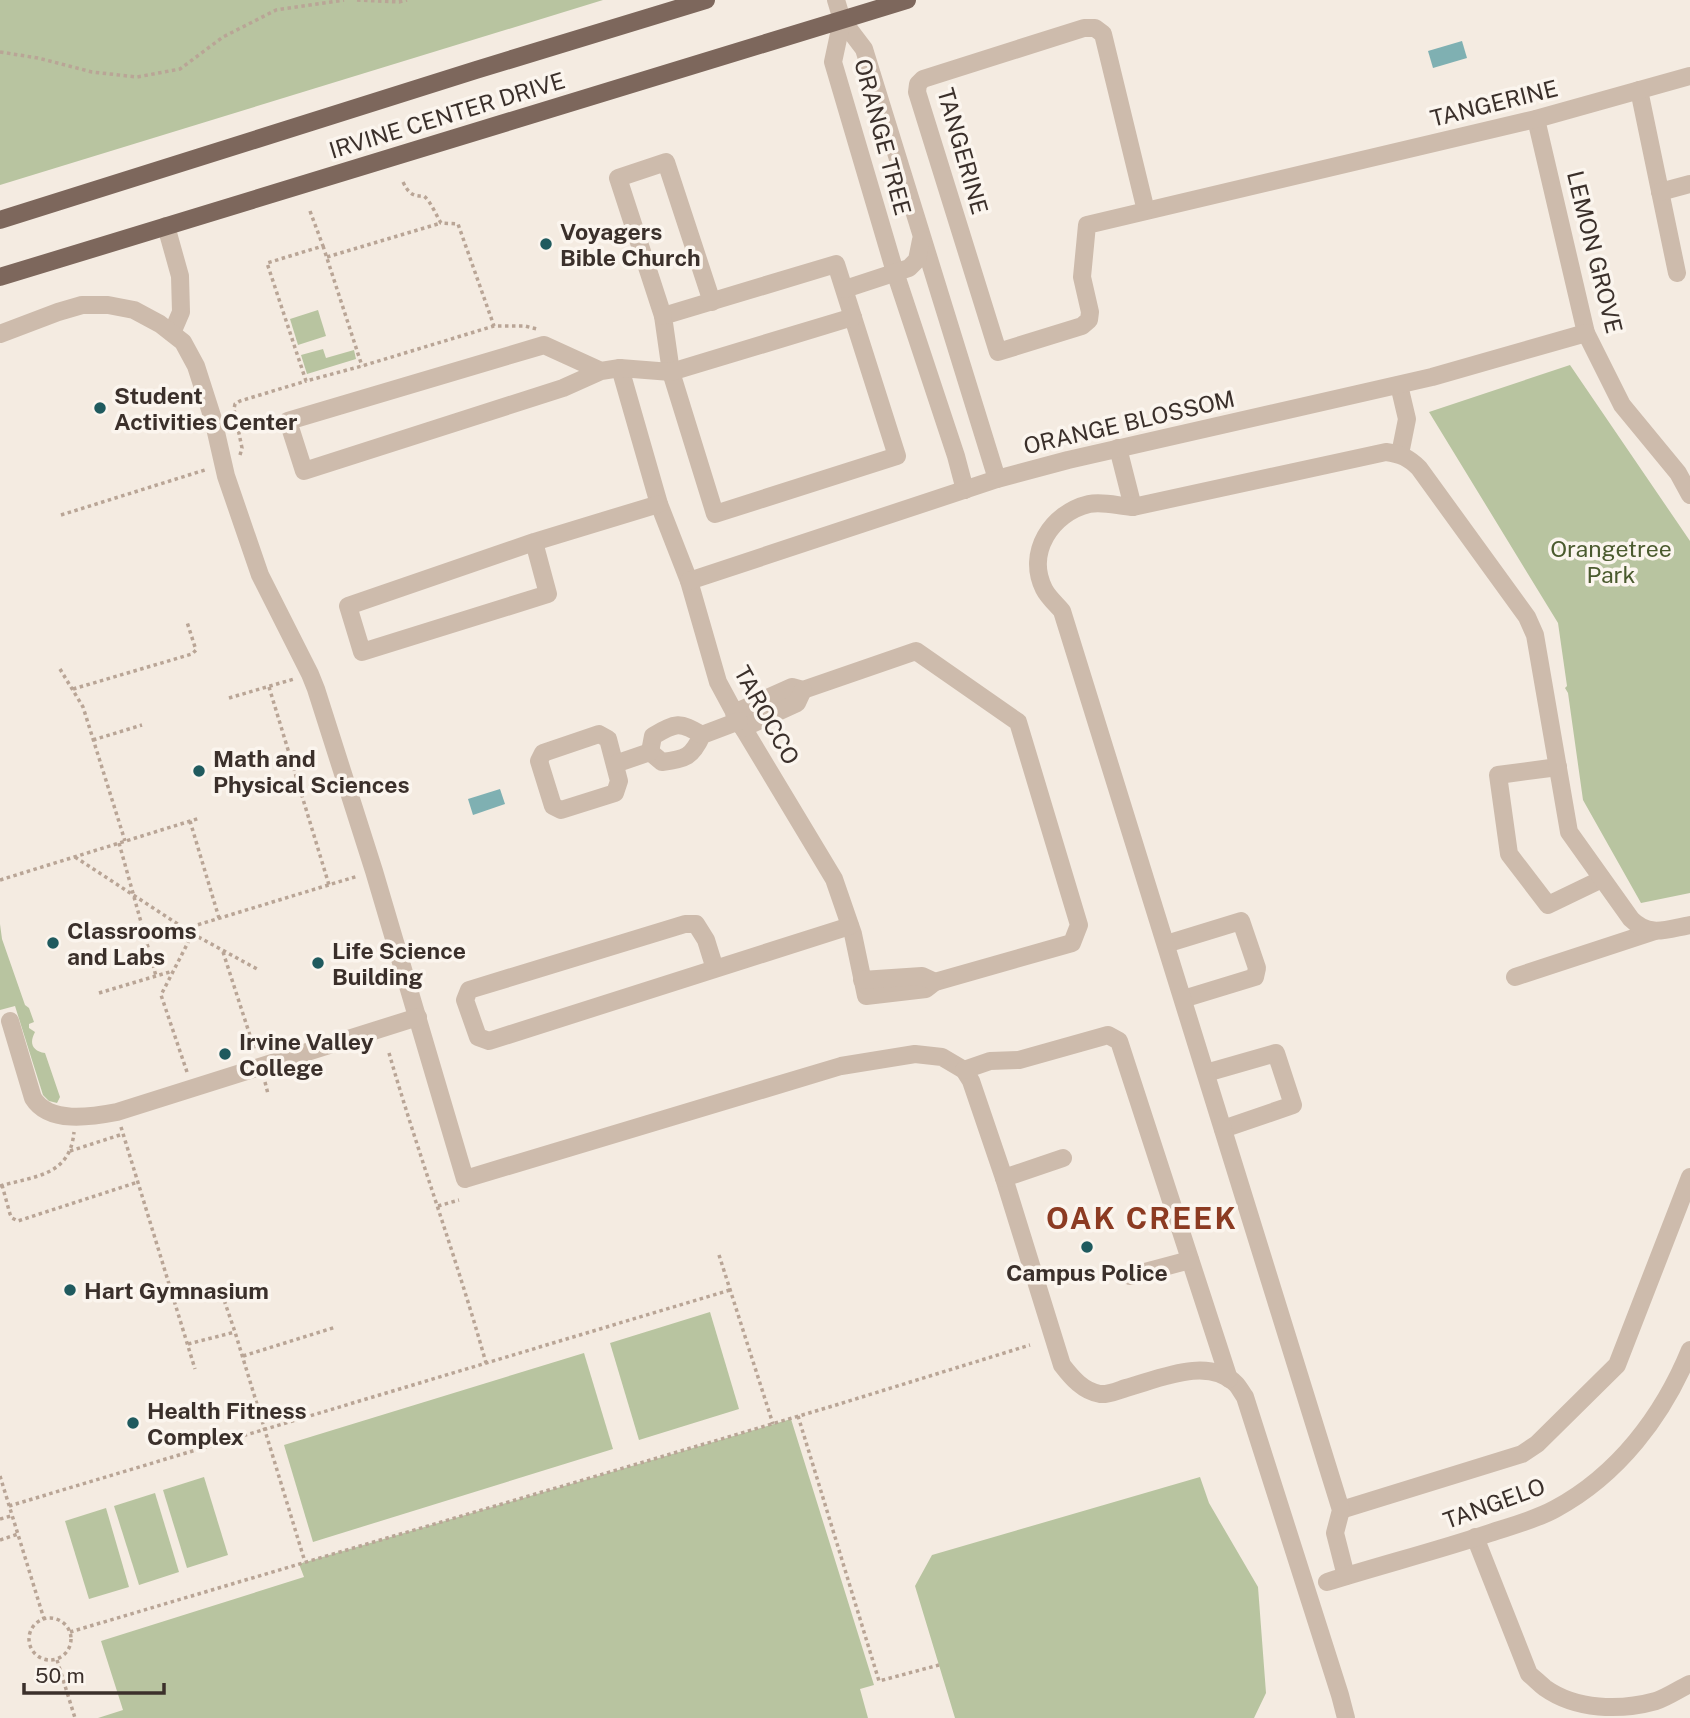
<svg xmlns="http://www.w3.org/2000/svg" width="1690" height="1718" font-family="'Public Sans',sans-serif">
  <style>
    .green { fill: #b8c4a0 }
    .water { fill: #7fb0b2 }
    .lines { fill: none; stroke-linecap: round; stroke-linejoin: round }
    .path { stroke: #b9a596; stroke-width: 3.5; stroke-dasharray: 3.5 3.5; stroke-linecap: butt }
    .minor { stroke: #cdbbac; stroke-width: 18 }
    .major { stroke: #7d675c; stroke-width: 18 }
    .poi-dot { fill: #1f5a5e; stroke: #fbf5ee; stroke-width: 2.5 }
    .labels { text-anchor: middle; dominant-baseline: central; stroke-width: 7; stroke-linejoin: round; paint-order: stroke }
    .street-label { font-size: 23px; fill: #3b302b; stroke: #fbf5ee }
    .poi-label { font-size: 23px; font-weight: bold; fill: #3b302b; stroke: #fbf5ee; text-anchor: start }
    .park-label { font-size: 23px; fill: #4a5a2e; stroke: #fbf5ee }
    .district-label { font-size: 30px; font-weight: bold; letter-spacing: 2px; fill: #8c3b22; stroke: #fbf5ee }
  </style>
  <rect width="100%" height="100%" fill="#f4ebe1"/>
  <g class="green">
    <polygon points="0,0 603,0 0,185"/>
    <polygon points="318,310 326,336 298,345 290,319"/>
    <polygon points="323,349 326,358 354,350 356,359 307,374 301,355"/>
    <polygon points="1570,365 1690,541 1690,893 1641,903 1583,800 1568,693 1565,688 1567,686 1558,623 1429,412"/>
    <path d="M0,924l2,15 23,66 4,3 5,14 -5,2v4l6,4c-6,11 -3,19 10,21l15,44 -3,6 -8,-2 -6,-6 -28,-89 -15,4z"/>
    <polygon points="710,1312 739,1409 639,1440 610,1343"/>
    <polygon points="584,1353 613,1449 313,1542 284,1445"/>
    <polygon points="791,1419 874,1685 860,1689 868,1718 98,1718 123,1710 101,1641 304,1577 299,1564"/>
    <polygon points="204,1477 228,1555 187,1568 163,1490"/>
    <polygon points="1200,1477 1209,1503 1258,1587 1266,1693 1254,1718 955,1718 915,1586 932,1555"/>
    <polygon points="155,1493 179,1572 139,1585 114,1506"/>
    <polygon points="106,1508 129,1587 89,1599 65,1521"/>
  </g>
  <g class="water">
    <polygon points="1462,41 1467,58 1433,68 1428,51"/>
    <polygon points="500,789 505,804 473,815 468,799"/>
  </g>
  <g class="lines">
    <g class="path">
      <polyline points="357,0 399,2 407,0"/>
      <polyline points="0,52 38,58 92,72 137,77 180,69 223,37 276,10 344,0"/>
      <path d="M403,182c5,10 9,15 21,14 7,6 12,19 17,27l17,1 36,102"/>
      <polyline points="310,211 323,246 267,263 306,381 362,366 494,326 525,326 537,329"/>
      <polyline points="323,246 362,366"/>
      <polyline points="327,257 441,223"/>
      <polyline points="240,455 242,448 234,409 235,404 240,401 306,381"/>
      <polyline points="61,515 208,469"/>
      <polyline points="60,669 83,707 125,841"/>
      <polyline points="269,687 329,885"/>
      <polyline points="73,689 192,654 196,650 195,647 187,622"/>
      <polyline points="229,698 294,679"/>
      <polyline points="93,740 142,725"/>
      <polyline points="190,821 219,918"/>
      <polyline points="119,843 156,976"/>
      <polyline points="75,857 193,934 257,969"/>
      <polyline points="0,880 200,818"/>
      <polyline points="223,952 255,1051"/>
      <polyline points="99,993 173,971"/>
      <path d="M389,1053c30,104 68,206 97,310"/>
      <polyline points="187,1072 161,995 197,925 358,876"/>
      <polyline points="265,1082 268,1094"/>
      <polyline points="121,1127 195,1369"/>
      <polyline points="70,1151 123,1134"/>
      <polyline points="2,1185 10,1214 12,1218 18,1221 138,1182"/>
      <path d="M0,1186c35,-10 70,-10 74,-54"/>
      <polyline points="438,1206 459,1200"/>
      <polyline points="719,1255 773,1424"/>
      <polyline points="222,1294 235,1332 305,1562"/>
      <polyline points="188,1344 235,1332"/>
      <polyline points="243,1356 336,1327"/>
      <polyline points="798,1416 879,1681 939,1665"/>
      <polyline points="0,1476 44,1619"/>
      <polyline points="9,1506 730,1290"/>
      <polyline points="0,1519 11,1516"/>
      <polyline points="0,1540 18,1534"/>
      <circle cx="50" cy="1639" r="21"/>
      <polyline points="70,1632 836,1405 1030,1345"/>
      <polyline points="57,1660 75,1718"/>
    </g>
    <g class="minor">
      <polyline points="836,0 842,20 864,49 997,479"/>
      <polyline points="842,20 833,62 895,272 956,456 965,490"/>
      <polyline points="1639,90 1677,273"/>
      <polyline points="1536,119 1586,333 1622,405 1678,473 1690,495"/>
      <polyline points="1660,192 1690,184"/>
      <polyline points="1146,211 1103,34 1095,28 1084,28 923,79 918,84 917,92 998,352 1082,326 1089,320 1090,312 1082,277 1087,225 1536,119 1690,76"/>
      <polyline points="166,226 180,276 181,312 172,333"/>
      <polygon points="836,264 897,456 715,514 671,372 663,316"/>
      <polyline points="845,289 909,268 917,260 921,240"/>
      <polyline points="663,316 618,178 666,162 712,302"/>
      <path d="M0,334l58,-22 24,-7h26l26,5 26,14 23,18 13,24 17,53 13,57 34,99 50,99 6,15 58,182 91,308 376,-113 74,-12 27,3 22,13 7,11 33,97 58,187c10,13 21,26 38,29 8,1 19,-4 26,-6 33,-9 82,-32 110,-4 3,3 6,9 9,13l95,298 6,23"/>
      <polyline points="620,368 659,504 689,581 718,682 739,721 834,879 853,934 866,996 926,989 935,982 1072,943 1079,925 1018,722 916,651 803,690 792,687 734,713"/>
      <polyline points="601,371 544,345 288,421 304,471 563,388 601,371 620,368 671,372 853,317"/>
      <polyline points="1399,385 1407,419 1400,454"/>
      <polyline points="1118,448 1133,507"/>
      <polyline points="534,542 548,594 362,652 348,606 534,542 659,504"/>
      <polyline points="689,581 997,479 1068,460 1432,377 1586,333"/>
      <polyline points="743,728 797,703 803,690"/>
      <polygon points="599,734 608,739 619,781 615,793 561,810 553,806 539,761 543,753"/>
      <path d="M650,752l12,10c24,-3 30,-5 40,-27l37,-14"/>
      <path d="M650,752l3,-16c23,-13 26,-15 49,-1"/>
      <polyline points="615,764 650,752"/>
      <polyline points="1558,767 1498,775 1509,854 1548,905 1602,879"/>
      <polyline points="1166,944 1241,921 1257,968 1255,977 1183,999"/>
      <polyline points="715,969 706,940 696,924 685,924 469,990 465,1000 478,1037 489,1041 850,926"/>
      <polyline points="1515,977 1655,931"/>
      <polyline points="862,980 922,976 935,982"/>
      <path d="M10,1021l23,77c16,26 58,19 84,14l301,-95"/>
      <polyline points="964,1070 990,1061 1019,1060 1108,1035 1119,1041 1229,1379"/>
      <polyline points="1206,1073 1276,1053 1293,1105 1223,1129"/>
      <polyline points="1004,1178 1063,1158"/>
      <polyline points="1130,1276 1190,1260"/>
      <polyline points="1341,1510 1522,1454 1537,1444 1617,1365 1690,1177"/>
      <path d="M1475,1537l54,137c5,4 11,10 16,14 31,22 75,23 111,13 12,-4 23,-12 34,-17"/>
      <path d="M1346,1576l-11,-43 6,-23 -279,-899c-6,-7 -14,-14 -18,-22 -18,-36 7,-76 45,-85 14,-3 29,2 44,3l253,-55c15,2 23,6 33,16l108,149 8,18 34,197 62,87c19,19 36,10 59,6"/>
      <path d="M1327,1582c54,-17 109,-31 163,-49 21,-7 45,-13 65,-24 63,-34 108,-93 135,-159"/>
    </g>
    <g class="major">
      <polyline points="0,220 476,70 706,0"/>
      <polyline points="0,277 907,0"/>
    </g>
  </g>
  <g class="poi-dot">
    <circle cx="546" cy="244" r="7"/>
    <circle cx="100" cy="408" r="7"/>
    <circle cx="199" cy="771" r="7"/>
    <circle cx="53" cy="943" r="7"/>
    <circle cx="318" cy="963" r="7"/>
    <circle cx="225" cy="1054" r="7"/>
    <circle cx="1087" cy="1247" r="7"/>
    <circle cx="70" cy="1290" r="7"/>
    <circle cx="133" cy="1423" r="7"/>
  </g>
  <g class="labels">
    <g class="street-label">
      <text transform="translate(1494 103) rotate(-14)">TANGERINE</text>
      <text transform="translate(447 115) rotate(-17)">IRVINE CENTER DRIVE</text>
      <text transform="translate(883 137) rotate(75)">ORANGE TREE</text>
      <text transform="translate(963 151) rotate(74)">TANGERINE</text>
      <text transform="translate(1595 252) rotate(76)">LEMON GROVE</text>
      <text transform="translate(1129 422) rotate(-13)">ORANGE BLOSSOM</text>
      <text transform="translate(767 715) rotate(61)">TAROCCO</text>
      <text transform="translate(1494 1503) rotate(-20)">TANGELO</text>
    </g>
    <g class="poi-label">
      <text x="560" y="231">Voyagers<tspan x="560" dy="26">Bible Church</tspan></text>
      <text x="114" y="395">Student<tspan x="114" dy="26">Activities Center</tspan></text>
      <text x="213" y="758">Math and<tspan x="213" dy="26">Physical Sciences</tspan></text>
      <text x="67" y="930">Classrooms<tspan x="67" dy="26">and Labs</tspan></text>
      <text x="332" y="950">Life Science<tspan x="332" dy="26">Building</tspan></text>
      <text x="239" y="1041">Irvine Valley<tspan x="239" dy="26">College</tspan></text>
      <text x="1087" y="1272" text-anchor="middle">Campus Police</text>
      <text x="84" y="1290">Hart Gymnasium</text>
      <text x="147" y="1410">Health Fitness<tspan x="147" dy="26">Complex</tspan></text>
    </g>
    <g class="park-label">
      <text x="1611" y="548">Orangetree<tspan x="1611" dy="26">Park</tspan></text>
    </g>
    <g class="district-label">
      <text x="1142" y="1218">OAK CREEK</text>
    </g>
  </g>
  <path d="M24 1683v10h140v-10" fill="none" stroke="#3b302b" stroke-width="3.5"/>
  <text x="35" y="1683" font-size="21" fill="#3b302b" stroke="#fbf5ee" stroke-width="5" paint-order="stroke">50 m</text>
</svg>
